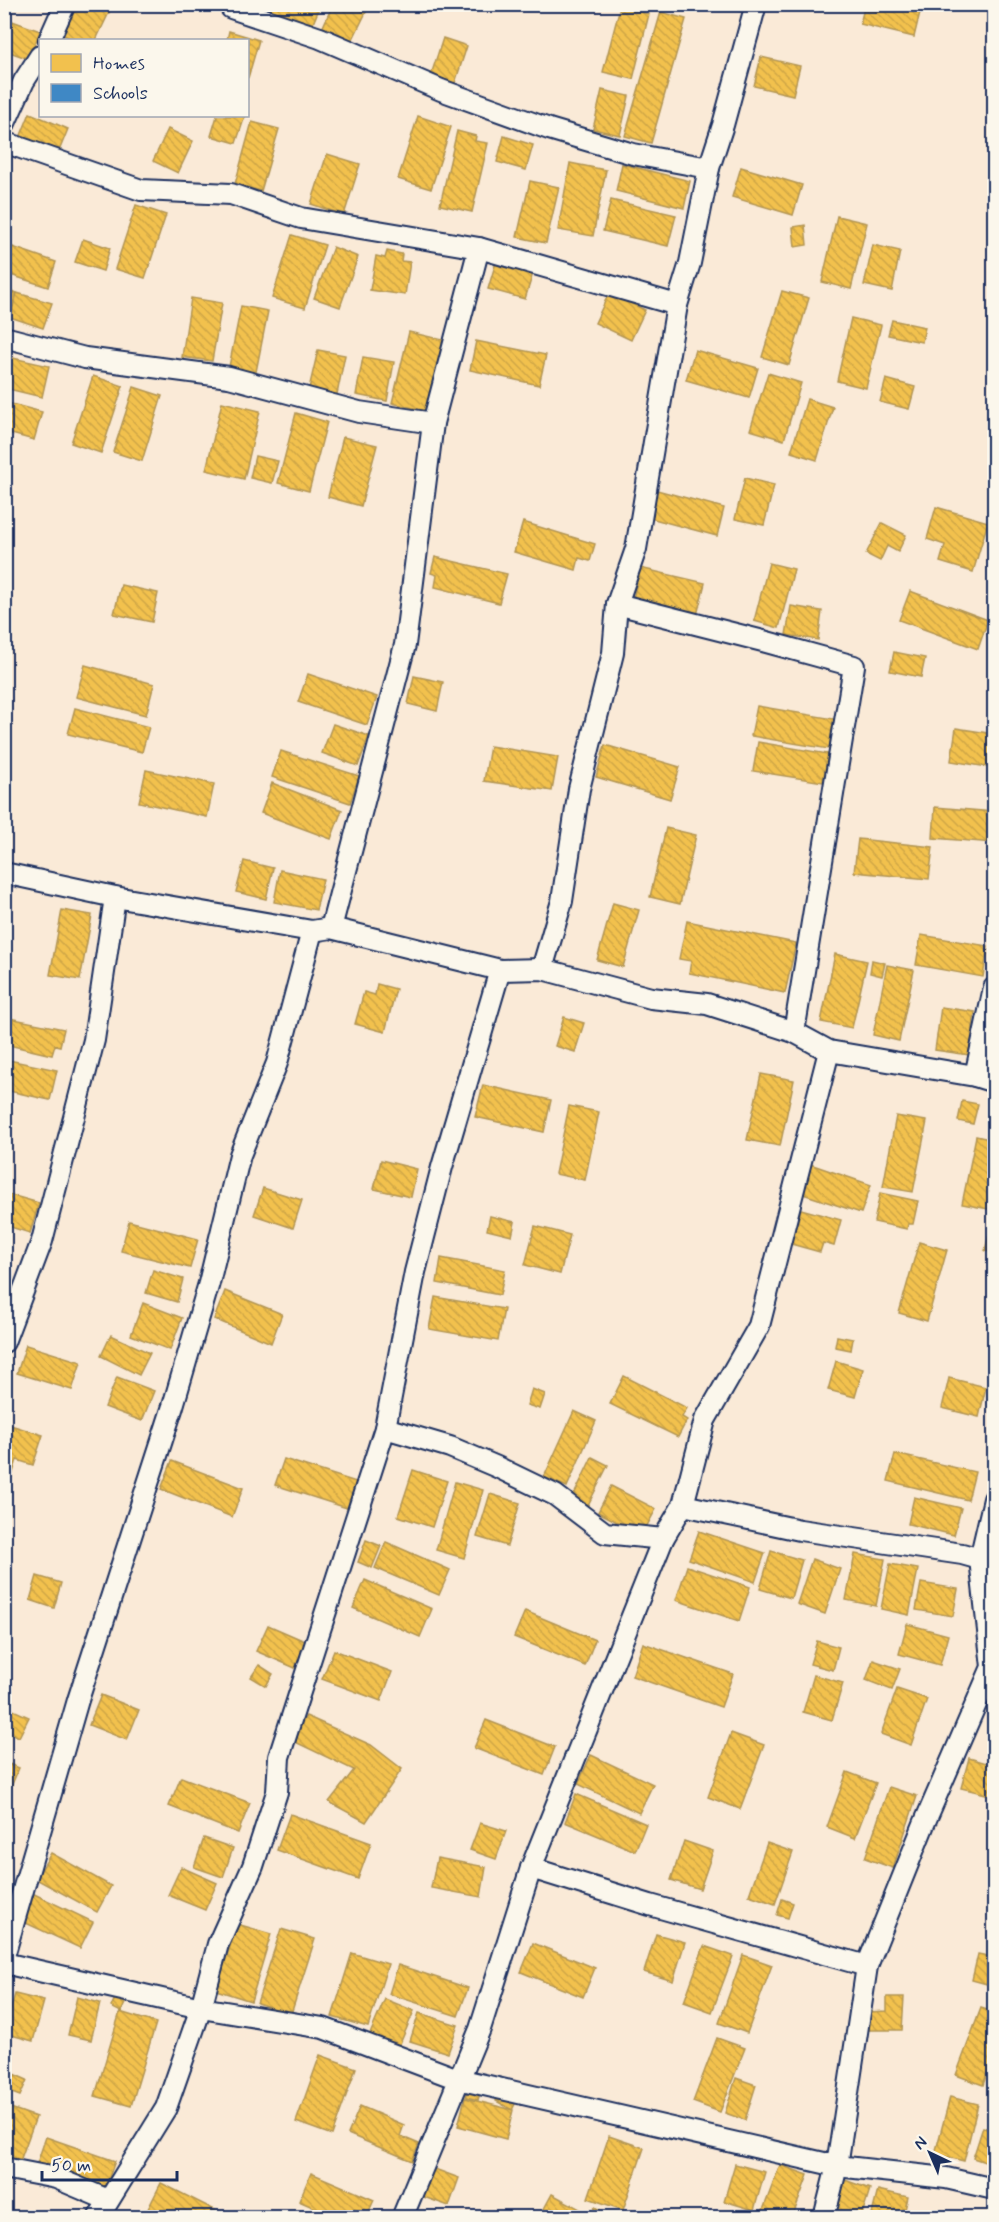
<svg xmlns="http://www.w3.org/2000/svg" width="999" height="2222" font-family="Mynerve,sans-serif">
  <style>
    .homes { fill: url(#homes-back-hatch); stroke: #b29553; stroke-width: 1.5 }
    .schools { fill: url(#schools-back-hatch); stroke: #346da6; stroke-width: 1.5 }
    .lines { fill: none; stroke-linecap: round; stroke-linejoin: round }
    .street-casing { stroke: #1b2f5e; stroke-width: 24 }
    .street { stroke: #fbf7ec; stroke-width: 20 }
  </style>
  <defs>
    <pattern id="homes-back-hatch" width="6" height="6" patternUnits="userSpaceOnUse" patternTransform="scale(1.5)"><rect width="6" height="6" fill="#f2c14e"/><path d="M-1 5l2 2M0 0l6 6M5-1l2 2" fill="none" stroke="#cfa646"/></pattern>
    <pattern id="schools-back-hatch" width="6" height="6" patternUnits="userSpaceOnUse" patternTransform="scale(1.5)"><rect width="6" height="6" fill="#3f88c5"/><path d="M-1 5l2 2M0 0l6 6M5-1l2 2" fill="none" stroke="#3470a3"/></pattern>
  </defs>
  <rect width="100%" height="100%" fill="#faead7"/>
  <filter id="ink" filterUnits="userSpaceOnUse"><feTurbulence type="fractalNoise" baseFrequency=".0167" numOctaves="2"/><feDisplacementMap in="SourceGraphic" scale="12" xChannelSelector="R" yChannelSelector="G"/><feConvolveMatrix kernelMatrix="1 2 1 2 8 2 1 2 1" color-interpolation-filters="sRGB"/></filter>
  <g filter="url(#ink)">
    <g class="homes">
      <polygon points="78,4 113,4 96,40 75,40 63,35"/>
      <polygon points="251,4 321,4 309,33"/>
      <polygon points="333,4 370,4 351,43 322,29"/>
      <polygon points="459,4 480,4 479,10"/>
      <polygon points="865,4 922,4 914,37 860,24"/>
      <polygon points="620,7 649,14 633,79 603,72"/>
      <polygon points="661,12 686,19 651,143 625,136"/>
      <polygon points="4,18 40,31 29,59 4,50"/>
      <polygon points="229,31 259,40 248,78 248,40 227,40"/>
      <polygon points="443,38 467,46 455,83 431,75"/>
      <polygon points="761,57 800,66 793,95 754,86"/>
      <polygon points="602,90 629,96 620,135 593,129"/>
      <polygon points="30,113 68,129 57,156 19,140"/>
      <polygon points="217,116 245,116 236,143 211,136"/>
      <polygon points="418,116 451,127 431,189 398,179"/>
      <polygon points="252,122 279,129 261,191 235,184"/>
      <polygon points="168,129 193,141 178,173 153,161"/>
      <polygon points="457,131 476,136 475,141 488,143 472,212 440,205"/>
      <polygon points="504,136 533,145 526,170 497,162"/>
      <polygon points="327,154 360,164 344,215 311,204"/>
      <polygon points="570,163 606,170 593,236 558,230"/>
      <polygon points="622,164 690,181 684,208 616,191"/>
      <polygon points="741,167 802,185 793,215 732,197"/>
      <polygon points="530,181 559,187 546,243 517,237"/>
      <polygon points="611,200 676,215 668,246 603,231"/>
      <polygon points="136,205 166,215 145,278 115,269"/>
      <polygon points="837,216 867,223 851,289 822,282"/>
      <polygon points="805,225 807,245 795,247 793,227"/>
      <polygon points="292,235 325,245 305,308 272,298"/>
      <polygon points="83,239 110,248 103,271 75,262"/>
      <polygon points="4,244 56,262 48,287 4,273"/>
      <polygon points="873,245 900,251 892,291 864,285"/>
      <polygon points="333,247 358,257 340,307 314,298"/>
      <polygon points="387,251 402,254 401,261 410,262 405,295 370,290 376,256 385,258"/>
      <polygon points="496,262 533,273 525,299 488,289"/>
      <polygon points="4,289 17,293 10,317 4,316"/>
      <polygon points="782,291 809,298 789,365 762,357"/>
      <polygon points="17,293 52,303 43,328 10,317"/>
      <polygon points="609,293 645,310 631,340 595,323"/>
      <polygon points="191,298 222,303 212,361 182,357"/>
      <polygon points="241,306 268,311 255,377 228,372"/>
      <polygon points="851,318 881,325 866,388 837,381"/>
      <polygon points="892,320 925,327 922,342 888,335"/>
      <polygon points="409,332 443,340 426,411 392,403"/>
      <polygon points="476,341 546,355 539,385 470,370"/>
      <polygon points="318,350 345,355 336,399 308,393"/>
      <polygon points="695,350 758,368 749,398 686,380"/>
      <polygon points="4,356 49,366 42,397 4,388"/>
      <polygon points="363,357 394,362 387,401 356,395"/>
      <polygon points="768,373 801,383 784,440 750,430"/>
      <polygon points="93,376 123,386 101,453 71,443"/>
      <polygon points="886,379 915,387 909,409 880,402"/>
      <polygon points="134,387 162,396 142,461 113,452"/>
      <polygon points="807,399 833,407 817,460 791,452"/>
      <polygon points="4,402 42,412 34,440 4,432"/>
      <polygon points="222,402 260,411 244,479 206,470"/>
      <polygon points="296,413 327,422 309,491 278,483"/>
      <polygon points="343,437 377,445 361,506 328,497"/>
      <polygon points="255,456 278,461 272,483 250,478"/>
      <polygon points="745,478 774,485 764,525 735,519"/>
      <polygon points="657,490 724,508 717,536 650,518"/>
      <polygon points="936,507 988,522 973,572 940,562 945,545 927,539"/>
      <polygon points="523,522 595,544 590,561 579,558 576,570 514,552"/>
      <polygon points="882,523 906,535 898,552 887,546 880,561 866,554"/>
      <polygon points="435,557 507,574 499,603 435,587 437,575 431,573"/>
      <polygon points="769,563 794,569 779,628 754,621"/>
      <polygon points="640,568 705,583 697,615 633,599"/>
      <polygon points="121,585 158,593 152,622 114,614"/>
      <polygon points="910,591 988,620 978,649 899,620"/>
      <polygon points="791,606 822,611 818,640 786,635"/>
      <polygon points="894,652 925,658 921,677 890,671"/>
      <polygon points="85,665 154,684 146,715 76,697"/>
      <polygon points="308,674 377,697 367,725 298,702"/>
      <polygon points="414,676 443,682 437,711 408,704"/>
      <polygon points="994,699 994,728 989,727"/>
      <polygon points="757,706 834,719 829,749 751,736"/>
      <polygon points="75,708 149,727 142,752 68,734"/>
      <polygon points="333,724 369,736 358,766 322,753"/>
      <polygon points="956,728 994,734 994,768 951,761"/>
      <polygon points="758,742 828,754 823,782 753,771"/>
      <polygon points="605,745 680,767 670,799 596,777"/>
      <polygon points="490,746 558,757 552,791 484,781"/>
      <polygon points="281,751 359,776 350,803 272,777"/>
      <polygon points="146,770 214,784 207,817 139,802"/>
      <polygon points="272,783 342,810 331,839 261,813"/>
      <polygon points="935,807 994,812 994,843 933,838"/>
      <polygon points="666,828 696,835 680,904 650,897"/>
      <polygon points="858,839 933,847 929,879 854,872"/>
      <polygon points="244,861 273,868 266,899 236,892"/>
      <polygon points="280,870 323,879 316,910 274,902"/>
      <polygon points="613,903 639,910 623,967 597,960"/>
      <polygon points="62,910 92,915 80,980 50,975"/>
      <polygon points="687,921 796,943 785,993 689,973 691,961 679,959"/>
      <polygon points="921,935 988,946 983,977 916,965"/>
      <polygon points="835,954 867,961 852,1028 821,1022"/>
      <polygon points="872,960 885,963 882,976 870,973"/>
      <polygon points="887,965 914,970 899,1041 873,1035"/>
      <polygon points="377,984 396,989 385,1032 355,1024 364,992 375,995"/>
      <polygon points="941,1007 975,1012 969,1055 935,1050"/>
      <polygon points="4,1017 64,1029 60,1046 55,1045 52,1055 4,1044"/>
      <polygon points="564,1017 584,1023 575,1052 555,1046"/>
      <polygon points="4,1059 57,1070 50,1100 4,1090"/>
      <polygon points="761,1074 794,1080 780,1146 747,1140"/>
      <polygon points="483,1085 551,1100 544,1132 475,1117"/>
      <polygon points="962,1101 978,1104 973,1124 958,1121"/>
      <polygon points="569,1106 599,1112 585,1180 555,1174"/>
      <polygon points="896,1116 927,1121 913,1192 883,1187"/>
      <polygon points="976,1136 994,1140 994,1210 962,1204"/>
      <polygon points="381,1160 417,1169 411,1197 374,1189"/>
      <polygon points="810,1164 871,1185 861,1213 800,1193"/>
      <polygon points="263,1188 302,1200 293,1228 254,1215"/>
      <polygon points="4,1193 39,1203 30,1233 4,1225"/>
      <polygon points="880,1193 918,1201 913,1224 908,1224 907,1229 874,1222"/>
      <polygon points="801,1209 841,1220 834,1246 823,1243 820,1252 791,1244"/>
      <polygon points="490,1216 515,1222 512,1236 487,1230"/>
      <polygon points="129,1221 198,1239 190,1268 121,1251"/>
      <polygon points="992,1222 994,1222 994,1253 985,1251"/>
      <polygon points="535,1226 570,1235 560,1274 525,1265"/>
      <polygon points="919,1242 947,1250 927,1321 899,1313"/>
      <polygon points="441,1258 505,1270 500,1295 437,1283"/>
      <polygon points="153,1270 183,1279 177,1302 146,1293"/>
      <polygon points="225,1291 282,1314 271,1343 214,1319"/>
      <polygon points="435,1297 504,1309 498,1341 429,1329"/>
      <polygon points="143,1303 182,1318 170,1350 131,1335"/>
      <polygon points="111,1335 150,1353 139,1375 101,1356"/>
      <polygon points="837,1336 853,1339 851,1350 835,1347"/>
      <polygon points="26,1345 81,1362 72,1390 17,1373"/>
      <polygon points="836,1361 863,1369 855,1397 828,1390"/>
      <polygon points="624,1376 687,1408 682,1417 687,1420 678,1437 610,1404"/>
      <polygon points="117,1377 154,1391 142,1421 105,1407"/>
      <polygon points="949,1378 986,1387 979,1417 942,1408"/>
      <polygon points="532,1389 545,1394 540,1409 527,1405"/>
      <polygon points="574,1411 596,1421 567,1487 544,1477"/>
      <polygon points="4,1423 43,1435 33,1465 17,1460 6,1494"/>
      <polygon points="895,1454 975,1472 968,1500 888,1481"/>
      <polygon points="592,1457 608,1465 588,1505 573,1497"/>
      <polygon points="284,1459 356,1482 347,1508 275,1485"/>
      <polygon points="172,1461 243,1488 232,1517 161,1489"/>
      <polygon points="413,1470 447,1481 432,1527 398,1516"/>
      <polygon points="455,1482 483,1490 464,1558 436,1550"/>
      <polygon points="611,1486 656,1509 642,1535 598,1512"/>
      <polygon points="490,1494 520,1503 507,1546 477,1537"/>
      <polygon points="914,1497 961,1508 954,1535 908,1524"/>
      <polygon points="699,1531 765,1553 755,1582 689,1559"/>
      <polygon points="366,1540 381,1546 372,1568 358,1562"/>
      <polygon points="386,1542 450,1570 439,1595 375,1568"/>
      <polygon points="771,1551 802,1560 791,1598 760,1589"/>
      <polygon points="855,1554 885,1559 876,1606 846,1600"/>
      <polygon points="812,1559 840,1569 825,1614 797,1604"/>
      <polygon points="890,1564 918,1569 909,1615 881,1609"/>
      <polygon points="687,1566 750,1587 739,1621 676,1600"/>
      <polygon points="37,1576 61,1583 54,1608 30,1600"/>
      <polygon points="365,1580 432,1609 420,1637 353,1608"/>
      <polygon points="921,1583 958,1589 953,1616 916,1610"/>
      <polygon points="525,1611 595,1640 585,1666 514,1637"/>
      <polygon points="907,1624 948,1635 940,1665 899,1654"/>
      <polygon points="268,1625 307,1642 295,1668 256,1651"/>
      <polygon points="817,1641 839,1647 833,1670 810,1664"/>
      <polygon points="643,1643 733,1674 721,1707 632,1676"/>
      <polygon points="334,1650 392,1672 381,1701 322,1679"/>
      <polygon points="873,1660 900,1669 892,1690 866,1680"/>
      <polygon points="259,1665 273,1674 266,1686 251,1677"/>
      <polygon points="814,1675 843,1683 832,1720 803,1712"/>
      <polygon points="994,1680 994,1712 987,1710"/>
      <polygon points="897,1689 927,1699 911,1745 881,1734"/>
      <polygon points="101,1695 139,1710 127,1740 89,1725"/>
      <polygon points="4,1706 29,1717 19,1737 4,1730"/>
      <polygon points="306,1716 371,1745 402,1769 366,1822 329,1802 354,1770 291,1740"/>
      <polygon points="486,1720 555,1747 544,1775 474,1748"/>
      <polygon points="731,1733 764,1745 740,1809 708,1797"/>
      <polygon points="591,1755 653,1784 639,1813 578,1784"/>
      <polygon points="969,1758 994,1765 994,1796 961,1788"/>
      <polygon points="4,1762 19,1768 7,1796 4,1795"/>
      <polygon points="847,1772 876,1783 855,1838 827,1827"/>
      <polygon points="181,1777 250,1803 238,1833 169,1806"/>
      <polygon points="889,1787 917,1796 893,1868 865,1858"/>
      <polygon points="576,1794 646,1824 635,1851 565,1822"/>
      <polygon points="290,1814 371,1843 358,1879 277,1850"/>
      <polygon points="480,1823 506,1831 496,1859 470,1850"/>
      <polygon points="204,1838 233,1848 223,1877 194,1867"/>
      <polygon points="684,1841 713,1851 700,1889 671,1880"/>
      <polygon points="767,1843 793,1852 775,1904 749,1895"/>
      <polygon points="51,1853 111,1886 97,1912 36,1879"/>
      <polygon points="437,1858 486,1867 481,1897 431,1888"/>
      <polygon points="181,1867 217,1883 205,1910 168,1895"/>
      <polygon points="30,1892 93,1922 80,1948 17,1919"/>
      <polygon points="782,1899 793,1903 788,1918 777,1915"/>
      <polygon points="237,1924 271,1934 251,2001 216,1990"/>
      <polygon points="281,1929 315,1939 291,2014 257,2003"/>
      <polygon points="656,1934 685,1942 673,1981 644,1972"/>
      <polygon points="533,1943 595,1968 583,1997 521,1972"/>
      <polygon points="704,1946 733,1956 712,2012 684,2002"/>
      <polygon points="352,1953 388,1964 368,2027 332,2017"/>
      <polygon points="978,1954 994,1957 994,1986 972,1980"/>
      <polygon points="743,1955 772,1965 747,2033 719,2023"/>
      <polygon points="398,1965 468,1988 458,2016 389,1994"/>
      <polygon points="15,1994 44,2001 33,2041 4,2033"/>
      <polygon points="116,1996 126,2001 121,2012 111,2007"/>
      <polygon points="77,1997 100,2003 91,2040 68,2035"/>
      <polygon points="887,1997 904,1997 902,2030 869,2030 869,2012 887,2011"/>
      <polygon points="385,1999 414,2011 399,2046 370,2034"/>
      <polygon points="981,2008 994,2012 994,2054 983,2085 956,2075"/>
      <polygon points="120,2012 156,2023 131,2106 95,2096"/>
      <polygon points="419,2013 458,2025 448,2053 410,2041"/>
      <polygon points="717,2038 745,2048 720,2112 693,2102"/>
      <polygon points="320,2055 356,2068 332,2135 296,2122"/>
      <polygon points="9,2072 27,2080 20,2096 4,2090 4,2083"/>
      <polygon points="736,2078 756,2085 745,2120 725,2113"/>
      <polygon points="469,2087 481,2090 478,2100 466,2097"/>
      <polygon points="500,2092 517,2100 512,2110 496,2101"/>
      <polygon points="950,2097 978,2104 964,2161 935,2154"/>
      <polygon points="465,2098 513,2110 506,2139 458,2126"/>
      <polygon points="5,2106 36,2117 20,2161 4,2156"/>
      <polygon points="360,2106 404,2125 400,2136 419,2144 412,2161 348,2134"/>
      <polygon points="983,2127 994,2131 994,2165 973,2158"/>
      <polygon points="609,2136 644,2148 623,2210 588,2198"/>
      <polygon points="46,2137 115,2161 104,2191 36,2166"/>
      <polygon points="735,2164 765,2172 754,2210 724,2201"/>
      <polygon points="780,2165 808,2175 792,2218 760,2218"/>
      <polygon points="432,2168 459,2178 449,2206 421,2196"/>
      <polygon points="311,2173 374,2200 366,2218 338,2218 299,2201"/>
      <polygon points="842,2179 870,2189 861,2218 829,2218"/>
      <polygon points="161,2183 227,2216 226,2218 160,2218 147,2211"/>
      <polygon points="878,2190 908,2197 903,2218 871,2218"/>
      <polygon points="552,2194 580,2209 576,2218 539,2218"/>
      <polygon points="595,2207 612,2218 588,2218"/>
    </g>
    <polygon class="schools" points="718,4 741,4 740,11"/>
    <g class="lines">
      <g class="street-casing">
        <g id="street">
          <polyline points="231,8 320,38 441,90 549,129 633,154 709,168"/>
          <polyline points="49,40 65,4"/>
          <polyline points="4,125 24,81 40,56"/>
          <polyline points="4,142 141,190 231,194 301,218 479,248 433,423 405,645 331,928"/>
          <polyline points="479,248 677,305"/>
          <polyline points="4,337 85,358 229,377 359,412 433,423"/>
          <polyline points="617,604 763,641 854,666 794,1032"/>
          <polyline points="4,873 115,897 312,931 331,928 500,970 542,969 651,998 707,1004 794,1032 829,1051 975,1076 994,1082"/>
          <polyline points="542,969 562,901 579,789 613,653 617,604 636,549 677,305 690,263 709,168 723,125 756,4"/>
          <polyline points="975,1076 994,988"/>
          <polyline points="4,1342 42,1241 94,1040 115,897"/>
          <polyline points="385,1428 450,1447 497,1467 555,1495 605,1533 663,1539"/>
          <polyline points="683,1505 800,1530 962,1554 980,1559"/>
          <polyline points="531,1868 650,1905 867,1966"/>
          <polyline points="4,1956 78,1700 173,1406 209,1283 240,1155 277,1063 312,931"/>
          <polyline points="4,1963 201,2008 323,2028 458,2079 837,2166 946,2178 994,2189"/>
          <polyline points="4,2168 56,2178 108,2200"/>
          <polyline points="98,2218 166,2108 201,2008 218,1944 253,1866 277,1792 279,1757 385,1428 415,1272 442,1167 500,970"/>
          <polyline points="402,2218 480,2029 531,1868 663,1539 683,1505 705,1420 759,1326 829,1051"/>
          <polyline points="824,2218 837,2166 867,1966 924,1824 992,1667 980,1559 994,1499"/>
        </g>
      </g>
      <use href="#street" class="street"/>
    </g>
  </g>
  <rect width="999" height="2222" fill="none" stroke="#fbf7ec" stroke-width="24"/>
  <rect x="12" y="12" width="975" height="2198" fill="none" stroke="#1b2f5e" stroke-width="2" filter="url(#ink)"/>
  <rect x="39" y="39" width="210" height="78" fill="#fbf7ec" stroke="#a1a7b3" stroke-width="1.5"/>
  <rect x="51" y="54" width="30" height="18" fill="#f2c14e" stroke="#a1a7b3" stroke-width="1.5"/>
  <text x="93" y="69" font-size="18" fill="#1b2f5e">Homes</text>
  <rect x="51" y="84" width="30" height="18" fill="#3f88c5" stroke="#a1a7b3" stroke-width="1.5"/>
  <text x="93" y="99" font-size="18" fill="#1b2f5e">Schools</text>
  <g transform="translate(930 2153) rotate(316)" stroke="#fbf7ec" stroke-width="4.5" paint-order="stroke">
  <path d="M0-4.5L10 22L0 15L-10 22Z" fill="#1b2f5e"/>
  <text y="-9" font-size="16" font-weight="bold" text-anchor="middle" fill="#1b2f5e">N</text>
  </g>
  <path d="M42 2171v9h135v-9" fill="none" stroke="#1b2f5e" stroke-width="3"/>
  <text x="51" y="2171" font-size="18" fill="#1b2f5e" stroke="#fbf7ec" stroke-width="4.5" paint-order="stroke">50 m</text>
</svg>
